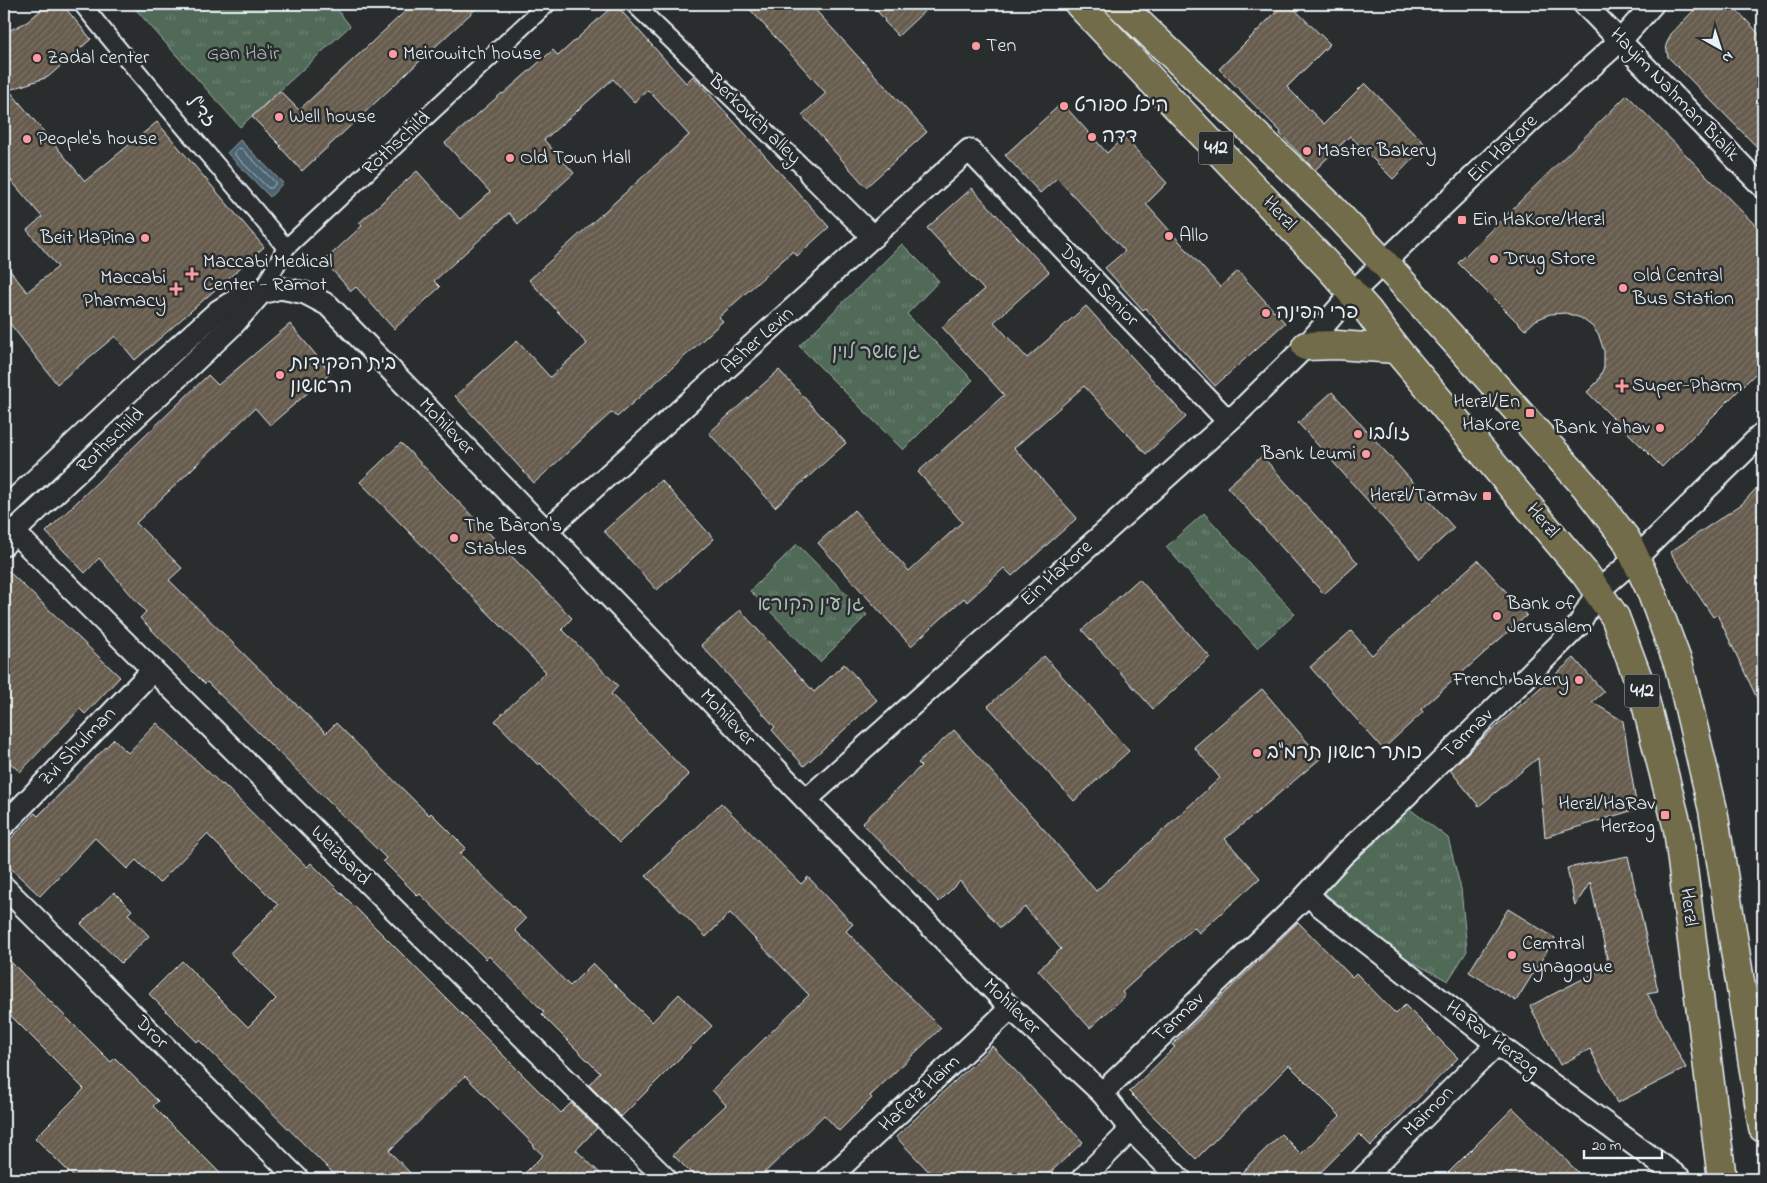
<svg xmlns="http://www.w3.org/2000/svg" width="1767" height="1183" font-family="'Indie Flower','Playpen Sans Hebrew',sans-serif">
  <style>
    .park { fill: url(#park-tufts); stroke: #9caea8 }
    .water { fill: #4d6572; stroke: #8b9da8 }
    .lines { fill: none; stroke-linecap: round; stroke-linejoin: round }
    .shore { stroke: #aab9c2; stroke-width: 1 }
    .building { fill: url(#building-hatch); stroke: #e8f1f8 }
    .pedestrian-casing { stroke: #e8f1f8; stroke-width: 20 }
    .minor-casing { stroke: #e8f1f8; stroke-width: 25 }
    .primary-casing { stroke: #e8f1f8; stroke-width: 31 }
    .pedestrian { stroke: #2a2d2e; stroke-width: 16 }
    .minor { stroke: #2a2d2e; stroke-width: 21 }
    .primary { stroke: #726c4b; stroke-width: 28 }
    .poi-dot { fill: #ff9aa2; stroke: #2a2d2e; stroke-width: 2 }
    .labels { text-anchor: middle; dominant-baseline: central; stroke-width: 5; stroke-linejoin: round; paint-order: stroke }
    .shield { fill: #2a2d2e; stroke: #afb6bb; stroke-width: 1 }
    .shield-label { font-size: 19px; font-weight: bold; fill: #e8f1f8 }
    .poi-label { font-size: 20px; fill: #e8f1f8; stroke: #2a2d2e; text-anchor: start }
    .park-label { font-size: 20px; fill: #acbbb8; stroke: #2a2d2e }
    .street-label { font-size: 20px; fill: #e8f1f8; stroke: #2a2d2e }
  </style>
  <defs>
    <pattern id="park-tufts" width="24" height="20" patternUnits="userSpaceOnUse" patternTransform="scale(1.25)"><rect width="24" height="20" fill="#516b59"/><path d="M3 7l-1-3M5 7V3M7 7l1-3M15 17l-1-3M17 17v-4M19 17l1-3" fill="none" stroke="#6a8172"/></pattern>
    <pattern id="building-hatch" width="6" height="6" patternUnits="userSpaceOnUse" patternTransform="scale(1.25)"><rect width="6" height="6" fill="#665b4d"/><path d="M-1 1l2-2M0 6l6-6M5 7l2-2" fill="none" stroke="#7c7367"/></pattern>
  </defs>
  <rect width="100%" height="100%" fill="#2a2d2e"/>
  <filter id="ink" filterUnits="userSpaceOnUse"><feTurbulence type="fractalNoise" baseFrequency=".02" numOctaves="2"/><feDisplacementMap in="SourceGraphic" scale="10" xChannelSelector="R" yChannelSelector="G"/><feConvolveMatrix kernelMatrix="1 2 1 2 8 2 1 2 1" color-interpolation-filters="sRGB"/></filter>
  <g filter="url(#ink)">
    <g class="park">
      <polygon points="131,4 333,4 350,26 240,127"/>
      <polygon points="902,244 939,281 907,314 973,380 903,450 799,346"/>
      <polygon points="1204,513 1295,614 1257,648 1166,547"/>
      <polygon points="797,544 867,615 820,662 750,591"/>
      <polygon points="1407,807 1448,838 1461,889 1467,951 1448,981 1401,956 1321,890"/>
    </g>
    <polygon class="water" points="240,140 283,183 270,197 227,153"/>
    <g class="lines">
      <polygon class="shore" points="239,148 242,149 275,182 275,184 272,188 268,188 235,155 235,152"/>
    </g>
    <g class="building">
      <polygon points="48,4 62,4 91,39 48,77 9,90 85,181 157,122 264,247 135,360 115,336 57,384 4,316 4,263 27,292 58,267 27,230 42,217 4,172 4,33 27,22"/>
      <polygon points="413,4 481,4 302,171 280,147 281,146 252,117 280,91 299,110"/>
      <polygon points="615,4 686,83 693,76 829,227 797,256 793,251 719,317 723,321 694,348 617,417 612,412 534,483 455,396 517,341 550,377 587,344 529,280 689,135 648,90 634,102 613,79 544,140 574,173 518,224 509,213 434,281 440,287 394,329 356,287 351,291 324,261 362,226 359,223 417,171 460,219 490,192 445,143 502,93 503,94 553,50 558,56"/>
      <polygon points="745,4 810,4 927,132 866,187 802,115 826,93"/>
      <polygon points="871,4 932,4 898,36 884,21 885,20"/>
      <polygon points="1284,4 1289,4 1330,44 1287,87 1324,124 1365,83 1426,145 1393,179 1350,136 1315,170 1280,134 1281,132 1219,69"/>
      <polygon points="1700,4 1731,4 1763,38 1763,153 1668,57 1666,45 1671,34"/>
      <polygon points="1627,95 1763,233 1763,366 1662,467 1587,392 1598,381 1604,367 1604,351 1599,336 1593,327 1581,318 1566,313 1550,314 1536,320 1525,330 1458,263"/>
      <polygon points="1062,103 1107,153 1124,137 1167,183 1146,204 1220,287 1238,271 1285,323 1215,386 1145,308 1143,310 1105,268 1125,251 1057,178 1040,193 1005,155"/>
      <polygon points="972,188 1049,272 994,322 1027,358 1086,306 1186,417 1146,454 1084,386 1014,448 1077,518 1012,576 1004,568 967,602 964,598 911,646 818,543 854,510 909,571 962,522 918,472 1004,395 942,327 984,290 927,228"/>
      <polygon points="290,324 331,373 270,425 255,408 136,523 182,568 169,580 253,663 326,733 336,723 429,815 431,813 466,848 460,854 526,919 515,930 570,986 593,963 652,1022 679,994 712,1026 621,1117 589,1085 600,1073 542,1015 544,1012 489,956 486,959 420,894 418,896 383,861 386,858 207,682 205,684 140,618 146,612 99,558 85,573 46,532 208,375 218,385"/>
      <polygon points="779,370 846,443 775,507 709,433"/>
      <polygon points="1332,392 1454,528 1420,559 1298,423"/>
      <polygon points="401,443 572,618 562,629 618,686 611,694 689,775 619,843 540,763 538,765 495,721 546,672 360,482"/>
      <polygon points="1262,456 1358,563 1324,594 1227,487"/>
      <polygon points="661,480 714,539 657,590 604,531"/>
      <polygon points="1763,481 1763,711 1717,614 1713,617 1670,552 1742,504"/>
      <polygon points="1478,560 1527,615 1421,709 1423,712 1383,749 1310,667 1351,631 1372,655"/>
      <polygon points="4,567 120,677 85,714 80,709 20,772 4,757"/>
      <polygon points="1139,579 1210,657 1153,709 1082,630"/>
      <polygon points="740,610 814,692 844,664 877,700 804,766 772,730 775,727 701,645"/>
      <polygon points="1044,656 1129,751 1074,801 988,706"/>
      <polygon points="1574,658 1604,692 1592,702 1623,721 1637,809 1545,837 1538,758 1479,806 1450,770 1480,741"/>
      <polygon points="1262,689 1321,758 1225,839 1260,878 1199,933 1194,927 1122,992 1125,996 1090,1028 1038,970 1061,949 1025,907 1000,928 960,881 939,902 862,823 921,766 918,763 954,730 1049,835 1096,891 1220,778 1194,747"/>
      <polygon points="157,723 222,785 223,784 307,867 311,863 561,1113 571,1103 597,1128 576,1150 606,1179 519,1179 543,1155 533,1146 534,1145 465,1076 389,1151 416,1179 339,1179 199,1040 197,1042 149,994 182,961 248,1027 276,999 230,953 278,905 207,834 159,883 136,860 127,869 95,838 40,896 4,862 4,846 35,813 38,816 114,739 128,753"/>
      <polygon points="721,803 801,884 808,877 853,924 846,931 941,1028 870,1096 872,1098 839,1131 824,1115 758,1179 697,1179 673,1155 726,1105 712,1090 809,995 730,913 706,937 646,876"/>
      <polygon points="1628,856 1658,991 1647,993 1686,1068 1617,1103 1590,1049 1560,1065 1530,1006 1604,968 1610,971 1590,882 1575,906 1567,868"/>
      <polygon points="114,892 132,910 128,914 149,936 121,963 81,924"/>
      <polygon points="1508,909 1555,938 1516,1001 1469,972"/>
      <polygon points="1298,922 1352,977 1356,973 1396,1014 1405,1005 1458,1058 1371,1146 1359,1134 1314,1179 1235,1179 1281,1134 1301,1154 1340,1116 1289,1065 1196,1159 1129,1092 1175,1047 1172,1045"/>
      <polygon points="4,955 111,1062 115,1058 158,1101 153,1106 226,1179 76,1179 35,1138 84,1089 4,1009"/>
      <polygon points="992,1046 1083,1142 1043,1179 936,1179 896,1137"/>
      <polygon points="1513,1108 1585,1179 1442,1179"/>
    </g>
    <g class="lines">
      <g class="pedestrian-casing">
        <g id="pedestrian">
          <path d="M82,4c66,83 137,162 204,244"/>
          <polyline points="634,4 810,174"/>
          <polyline points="260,294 286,248 547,4"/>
        </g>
      </g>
      <g class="minor-casing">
        <g id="minor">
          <polyline points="1584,4 1763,187"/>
          <polyline points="810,174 873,237"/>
          <polyline points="4,509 148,374 218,311 236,300 280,288 305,293 328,305 806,800 1011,1008 1102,1093 1131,1130 1180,1179"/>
          <polyline points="546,531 969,150 1228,421"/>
          <polyline points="14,532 666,1179"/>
          <polyline points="4,545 14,532 232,326 260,294"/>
          <polyline points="806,800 1240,411 1306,346 1352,293 1530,122 1621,40 1653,4"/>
          <polyline points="4,825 153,670"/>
          <polyline points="4,887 298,1179"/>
          <polyline points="1308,894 1319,905 1497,1044 1681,1179"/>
          <polyline points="1102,1093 1300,902 1343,855 1401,801 1578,626 1597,592 1636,558 1763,433"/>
          <polyline points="828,1179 1011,1008"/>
          <polyline points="1082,1179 1131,1130"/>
          <polyline points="1362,1179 1497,1044"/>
        </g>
      </g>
      <g class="primary-casing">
        <g id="primary">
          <polyline points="1079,4 1328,266 1368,311 1396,349 1586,575 1615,617 1643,692 1678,829 1722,1179"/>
          <polyline points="1119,4 1326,202 1400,280 1586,487 1626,539 1651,591 1679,666 1713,810 1763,1128"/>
          <polyline points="1306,346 1337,345 1396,349"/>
        </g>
      </g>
      <use href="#pedestrian" class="pedestrian"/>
      <use href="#minor" class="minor"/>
      <use href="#primary" class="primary"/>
    </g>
  </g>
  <g class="poi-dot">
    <circle cx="976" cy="46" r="5"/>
    <circle cx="393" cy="54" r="5"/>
    <circle cx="37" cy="58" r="5"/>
    <circle cx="1064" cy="106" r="5"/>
    <circle cx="279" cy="117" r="5"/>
    <circle cx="1092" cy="137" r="5"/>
    <circle cx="27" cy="139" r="5"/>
    <circle cx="1307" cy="151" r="5"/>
    <circle cx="510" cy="158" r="5"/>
    <rect x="1457" y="215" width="10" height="10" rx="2.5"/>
    <circle cx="1169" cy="236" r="5"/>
    <circle cx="145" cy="238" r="5"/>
    <circle cx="1494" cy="259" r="5"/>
    <path d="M189.5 266.5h5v5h5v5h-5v5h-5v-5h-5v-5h5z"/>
    <circle cx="1623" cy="288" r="5"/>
    <path d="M173.5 281.5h5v5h5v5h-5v5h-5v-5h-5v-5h5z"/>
    <circle cx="1266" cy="313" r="5"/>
    <circle cx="280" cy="375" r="5"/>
    <path d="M1619.5 378.5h5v5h5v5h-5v5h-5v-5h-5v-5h5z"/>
    <rect x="1525" y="408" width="10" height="10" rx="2.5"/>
    <circle cx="1660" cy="428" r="5"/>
    <circle cx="1358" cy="434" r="5"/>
    <circle cx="1366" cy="454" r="5"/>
    <rect x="1482" y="491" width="10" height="10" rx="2.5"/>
    <circle cx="454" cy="538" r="5"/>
    <circle cx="1497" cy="616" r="5"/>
    <circle cx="1579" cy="680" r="5"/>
    <circle cx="1257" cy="753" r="5"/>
    <rect x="1660" y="810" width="10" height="10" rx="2.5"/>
    <circle cx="1512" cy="955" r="5"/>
  </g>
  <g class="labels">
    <g class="shield">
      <rect x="1198.5" y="131.5" width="35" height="33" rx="4"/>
      <rect x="1624.5" y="674.5" width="35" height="33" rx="4"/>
    </g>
    <g class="shield-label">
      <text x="1216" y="148">412</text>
      <text x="1642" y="691">412</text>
    </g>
    <g class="poi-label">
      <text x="986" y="46">Ten</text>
      <text x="403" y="54">Meirowitch house</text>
      <text x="47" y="58">Zadal center</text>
      <text x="1074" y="106">היכל ספורט</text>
      <text x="289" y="117">Well house</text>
      <text x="1102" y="137">דדה</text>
      <text x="37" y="139">People's house</text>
      <text x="1317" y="151">Master Bakery</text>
      <text x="520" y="158">Old Town Hall</text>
      <text x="1472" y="220">Ein HaKore/Herzl</text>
      <text x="1179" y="236">Allo</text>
      <text x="135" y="238" text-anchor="end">Beit HaPina</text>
      <text x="1504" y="259">Drug Store</text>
      <text x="203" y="262">Maccabi Medical<tspan x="203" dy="23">Center - Ramot</tspan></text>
      <text x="1633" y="276">Old Central<tspan x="1633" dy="23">Bus Station</tspan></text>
      <text x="166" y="278" text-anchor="end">Maccabi<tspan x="166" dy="23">Pharmacy</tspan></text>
      <text x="1276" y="313">פרי הפינה</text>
      <text x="290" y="364">בית הפקידות<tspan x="290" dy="23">הראשון</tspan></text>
      <text x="1632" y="386">Super-Pharm</text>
      <text x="1520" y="402" text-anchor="end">Herzl/En<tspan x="1520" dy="23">HaKore</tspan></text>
      <text x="1650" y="428" text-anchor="end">Bank Yahav</text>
      <text x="1368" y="434">זולבו</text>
      <text x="1356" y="454" text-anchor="end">Bank Leumi</text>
      <text x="1477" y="496" text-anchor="end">Herzl/Tarmav</text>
      <text x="464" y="526">The Baron's<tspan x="464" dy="23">Stables</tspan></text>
      <text x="1507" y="604">Bank of<tspan x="1507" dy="23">Jerusalem</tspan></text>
      <text x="1569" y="680" text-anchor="end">French bakery</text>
      <text x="1267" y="753">כותר ראשון תרמ"ב</text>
      <text x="1655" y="804" text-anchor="end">Herzl/HaRav<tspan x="1655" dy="23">Herzog</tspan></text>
      <text x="1522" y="944">Cemtral<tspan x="1522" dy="23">synagogue</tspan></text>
    </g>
    <g class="park-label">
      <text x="243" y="54">Gan Ha'ir</text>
      <text x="876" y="353">גן אשר לוין</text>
      <text x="811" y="605">גן עין הקורא</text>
    </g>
    <g class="street-label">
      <text transform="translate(1674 95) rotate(46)">Hayim Nahman Bialik</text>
      <text transform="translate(200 112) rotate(48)">זד"ל</text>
      <text transform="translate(754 120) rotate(44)">Berkovich alley</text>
      <text transform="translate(397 144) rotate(-43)">Rothschild</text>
      <text transform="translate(1503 149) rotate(-44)">Ein HaKore</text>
      <text transform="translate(1279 214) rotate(47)">Herzl</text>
      <text transform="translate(1098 286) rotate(46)">David Senior</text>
      <text transform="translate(758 341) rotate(-42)">Asher Levin</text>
      <text transform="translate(446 427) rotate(46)">Mohilever</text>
      <text transform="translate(111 441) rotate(-44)">Rothschild</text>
      <text transform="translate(1542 521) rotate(50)">Herzl</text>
      <text transform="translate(1057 574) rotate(-42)">Ein HaKore</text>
      <text transform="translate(727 718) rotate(46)">Mohilever</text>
      <text transform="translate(1468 734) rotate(-44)">Tarmav</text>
      <text transform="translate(78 747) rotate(-46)">Zvi Shulman</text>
      <text transform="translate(340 856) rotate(45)">Weizbard</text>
      <text transform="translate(1688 907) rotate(83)">Herzl</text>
      <text transform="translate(1011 1007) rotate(44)">Mohilever</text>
      <text transform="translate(1179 1018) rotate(-44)">Tarmav</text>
      <text transform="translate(151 1033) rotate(45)">Dror</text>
      <text transform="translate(1492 1039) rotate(37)">HaRav Herzog</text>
      <text transform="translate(920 1094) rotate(-43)">Hafetz Haim</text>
      <text transform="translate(1429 1112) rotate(-45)">Maimon</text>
    </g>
  </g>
  <rect width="1767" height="1183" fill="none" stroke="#2a2d2e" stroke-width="20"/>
  <rect x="10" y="10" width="1747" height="1163" fill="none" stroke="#e8f1f8" stroke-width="2" filter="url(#ink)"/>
  <g transform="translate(1720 48) rotate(141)" stroke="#2a2d2e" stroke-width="4" paint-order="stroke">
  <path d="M0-4L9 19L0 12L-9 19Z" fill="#e8f1f8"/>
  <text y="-8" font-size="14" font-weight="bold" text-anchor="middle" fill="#e8f1f8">N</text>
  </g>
  <path d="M1584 1150v8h78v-8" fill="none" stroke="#e8f1f8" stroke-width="2.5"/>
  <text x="1592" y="1150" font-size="15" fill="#e8f1f8" stroke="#2a2d2e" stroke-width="4" paint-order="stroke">20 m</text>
</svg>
